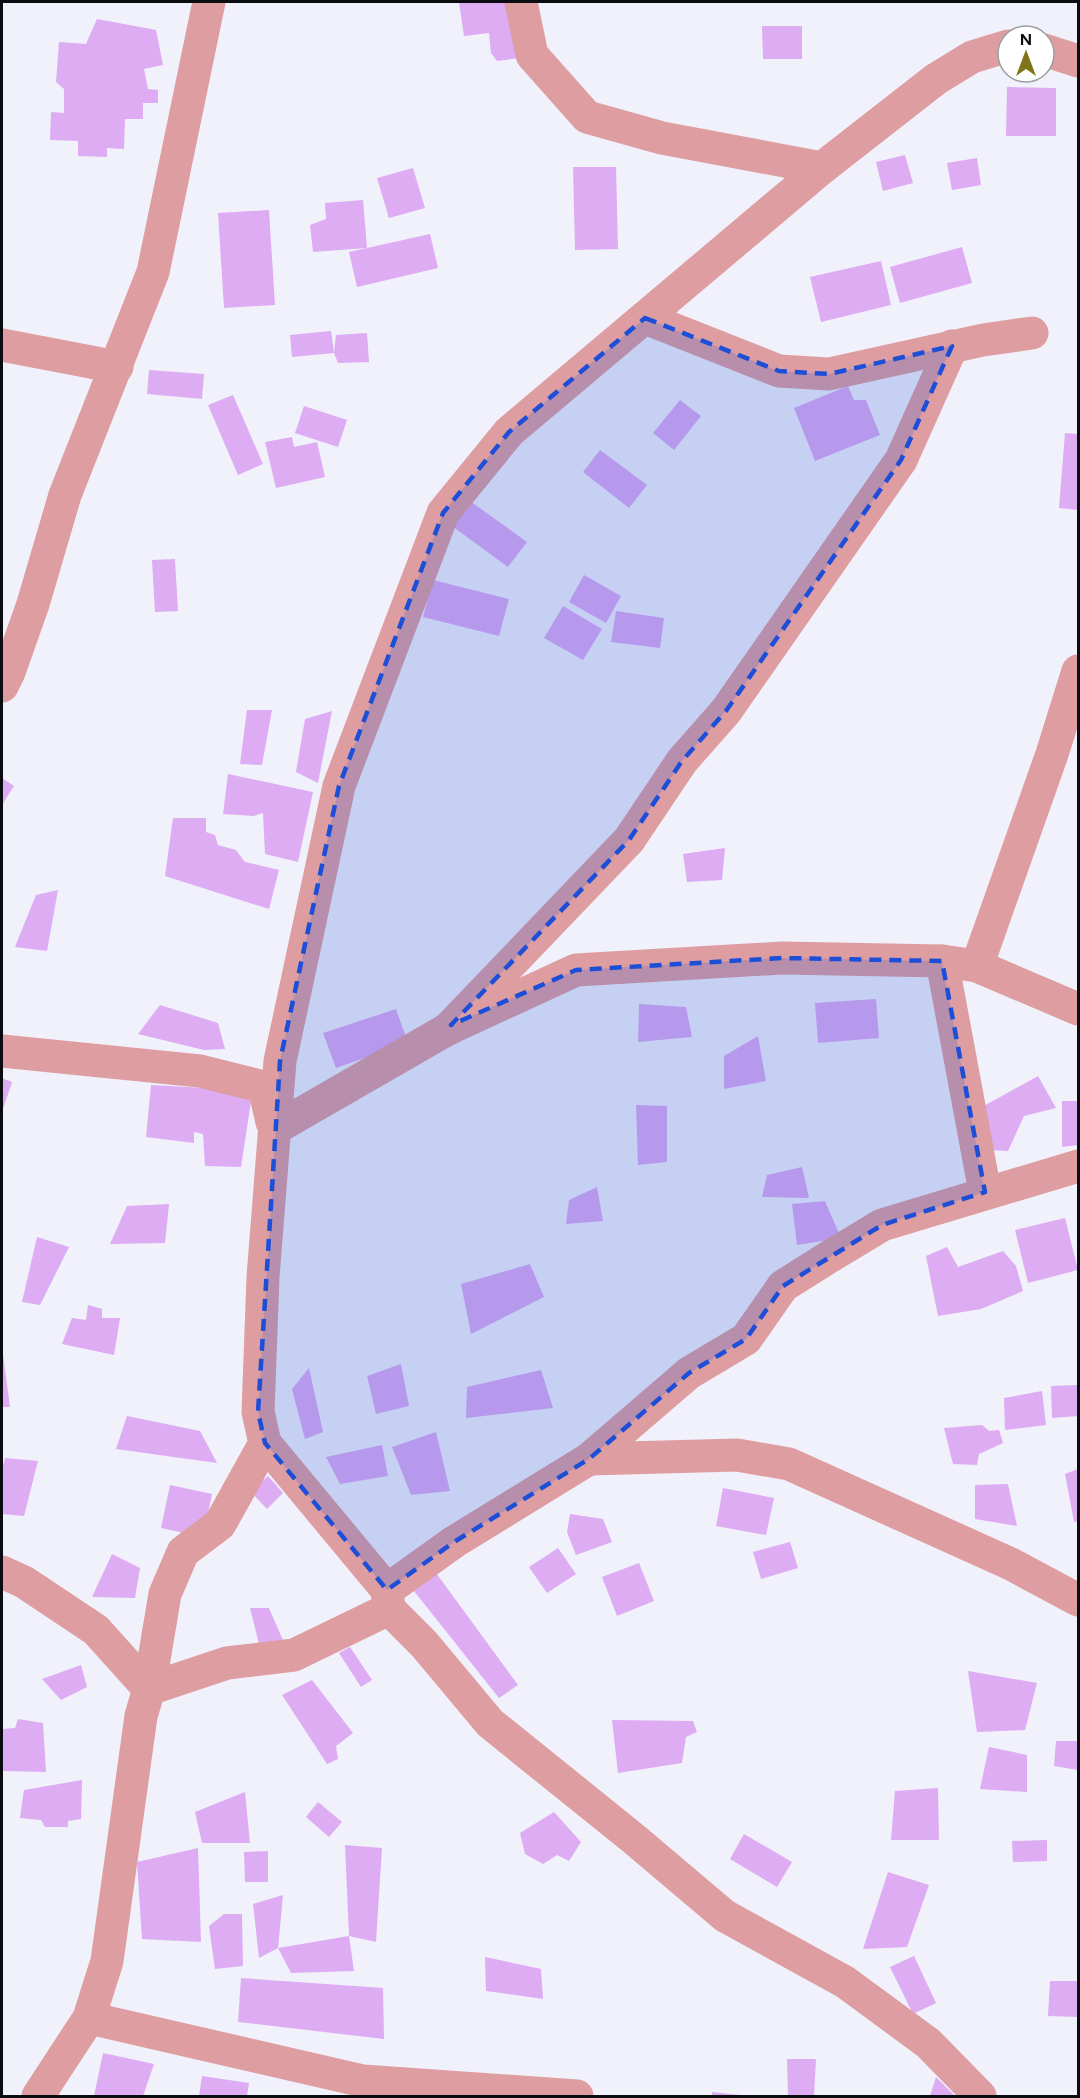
<svg xmlns="http://www.w3.org/2000/svg" width="1080" height="2098" font-family="Figtree,sans-serif">
  <style>
    .building { fill: #ddacf2 }
    .lines { fill: none; stroke-linecap: round; stroke-linejoin: round }
    .minor { stroke: #de9ea1; stroke-width: 33 }
    .marked { fill: #1d4ed8; fill-opacity: 0.2; stroke: #1d4ed8; stroke-width: 4.5; stroke-dasharray: 12 8; stroke-linejoin: round }
  </style>
  <rect width="100%" height="100%" fill="#f0f1fb"/>
  <g class="building">
    <polygon points="459,2 512,2 519,58 497,61 491,53 489,33 464,36"/>
    <polygon points="97,19 156,30 163,65 144,69 148,89 158,90 158,103 143,103 143,119 125,119 124,149 107,148 107,157 78,156 78,141 50,140 51,112 64,113 64,89 56,82 59,42 86,44"/>
    <polygon points="762,26 802,26 802,59 763,59"/>
    <polygon points="1007,87 1056,88 1056,136 1006,136"/>
    <polygon points="905,155 913,183 883,191 876,162"/>
    <polygon points="977,158 981,185 952,190 947,163"/>
    <polygon points="573,167 616,167 618,249 575,250"/>
    <polygon points="413,168 425,208 389,218 377,178"/>
    <polygon points="363,200 367,248 313,252 310,225 326,219 325,203"/>
    <polygon points="269,210 275,305 224,308 218,213"/>
    <polygon points="430,234 438,268 357,287 349,252"/>
    <polygon points="962,247 972,283 900,303 890,267"/>
    <polygon points="881,261 891,305 821,322 810,277"/>
    <polygon points="331,331 334,353 292,357 290,335"/>
    <polygon points="367,333 369,362 338,363 334,353 336,335"/>
    <polygon points="149,370 204,374 202,399 147,394"/>
    <polygon points="848,386 854,400 866,400 880,435 815,461 794,408"/>
    <polygon points="233,395 263,464 238,475 208,405"/>
    <polygon points="680,400 701,416 674,450 653,433"/>
    <polygon points="304,406 347,420 338,447 295,433"/>
    <polygon points="1065,433 1078,434 1078,510 1059,508"/>
    <polygon points="292,437 294,447 317,442 325,477 276,488 265,442"/>
    <polygon points="600,450 647,485 629,508 583,472"/>
    <polygon points="470,501 527,542 508,567 452,526"/>
    <polygon points="175,559 178,611 155,612 152,560"/>
    <polygon points="584,575 621,596 606,623 569,602"/>
    <polygon points="433,580 509,599 499,636 423,617"/>
    <polygon points="563,606 602,629 583,660 544,638"/>
    <polygon points="616,611 664,618 660,648 611,642"/>
    <polygon points="247,710 272,710 262,765 240,764"/>
    <polygon points="332,711 318,783 296,772 305,719"/>
    <polygon points="228,774 313,792 298,862 265,854 263,813 254,816 223,814"/>
    <polygon points="2,778 14,786 2,805"/>
    <polygon points="173,818 206,818 206,832 215,835 218,845 236,850 245,862 279,870 269,909 165,876"/>
    <polygon points="725,848 722,880 687,882 683,854"/>
    <polygon points="58,890 47,951 15,947 36,895"/>
    <polygon points="876,999 879,1038 818,1043 815,1003"/>
    <polygon points="639,1004 686,1007 692,1037 638,1042"/>
    <polygon points="160,1005 218,1023 225,1049 204,1050 138,1034"/>
    <polygon points="396,1009 408,1043 336,1068 323,1033"/>
    <polygon points="758,1036 766,1081 724,1089 724,1056"/>
    <polygon points="1038,1076 1056,1108 1024,1116 1008,1151 989,1150 982,1107"/>
    <polygon points="2,1078 12,1082 2,1112"/>
    <polygon points="151,1085 206,1088 252,1095 241,1167 205,1166 203,1134 194,1132 194,1143 146,1137"/>
    <polygon points="1062,1101 1078,1101 1078,1145 1062,1147"/>
    <polygon points="636,1105 667,1106 667,1162 638,1165"/>
    <polygon points="802,1167 809,1198 762,1197 767,1175"/>
    <polygon points="597,1187 603,1221 566,1224 569,1200"/>
    <polygon points="825,1201 841,1238 797,1245 792,1204"/>
    <polygon points="169,1204 165,1243 110,1244 127,1206"/>
    <polygon points="1065,1218 1078,1270 1028,1283 1015,1230"/>
    <polygon points="37,1237 69,1247 40,1305 22,1302"/>
    <polygon points="947,1247 958,1267 1003,1251 1016,1266 1023,1291 981,1309 938,1316 926,1256"/>
    <polygon points="530,1264 544,1297 471,1334 461,1284"/>
    <polygon points="88,1305 102,1309 102,1318 120,1318 114,1355 62,1344 72,1318 86,1320"/>
    <polygon points="2,1354 3,1354 10,1407 2,1407"/>
    <polygon points="401,1364 409,1406 376,1414 367,1376"/>
    <polygon points="309,1368 323,1432 305,1439 292,1389"/>
    <polygon points="541,1370 553,1408 466,1418 467,1387"/>
    <polygon points="1078,1385 1078,1416 1052,1418 1051,1386"/>
    <polygon points="1042,1391 1046,1425 1005,1430 1004,1398"/>
    <polygon points="127,1416 200,1431 217,1463 116,1449"/>
    <polygon points="982,1425 989,1431 999,1430 1003,1443 979,1454 977,1465 953,1464 944,1428"/>
    <polygon points="436,1432 450,1491 411,1495 392,1447"/>
    <polygon points="382,1445 388,1476 340,1484 326,1457"/>
    <polygon points="5,1458 38,1461 24,1516 2,1514 2,1470"/>
    <polygon points="1078,1469 1078,1521 1074,1522 1065,1474"/>
    <polygon points="268,1476 283,1493 267,1509 251,1492"/>
    <polygon points="1008,1484 1017,1526 975,1519 975,1485"/>
    <polygon points="170,1485 212,1494 203,1537 161,1528"/>
    <polygon points="723,1488 774,1498 766,1535 716,1526"/>
    <polygon points="570,1514 603,1519 612,1542 576,1555 567,1532"/>
    <polygon points="790,1542 798,1568 761,1579 753,1552"/>
    <polygon points="558,1548 576,1574 547,1593 529,1567"/>
    <polygon points="112,1554 140,1568 135,1598 92,1597"/>
    <polygon points="639,1563 654,1601 617,1616 602,1577"/>
    <polygon points="436,1573 518,1685 499,1698 406,1581"/>
    <polygon points="250,1608 269,1608 285,1645 260,1648"/>
    <polygon points="350,1647 372,1680 361,1687 339,1653"/>
    <polygon points="81,1665 87,1687 61,1700 42,1679"/>
    <polygon points="968,1671 1037,1683 1025,1730 977,1732"/>
    <polygon points="312,1680 353,1733 336,1746 338,1759 327,1764 282,1695"/>
    <polygon points="18,1719 43,1723 46,1772 2,1771 2,1729 15,1728"/>
    <polygon points="612,1720 693,1721 697,1732 686,1737 682,1763 618,1773"/>
    <polygon points="1056,1741 1078,1741 1078,1770 1054,1766"/>
    <polygon points="989,1747 1027,1755 1027,1792 980,1789"/>
    <polygon points="82,1780 81,1819 68,1821 68,1827 45,1827 41,1820 20,1818 24,1790"/>
    <polygon points="938,1788 939,1840 891,1840 895,1791"/>
    <polygon points="245,1792 250,1843 202,1843 195,1812"/>
    <polygon points="318,1802 342,1822 329,1837 306,1817"/>
    <polygon points="554,1812 581,1842 569,1861 557,1855 543,1864 525,1854 520,1833"/>
    <polygon points="744,1834 792,1862 777,1887 730,1859"/>
    <polygon points="1047,1840 1047,1861 1013,1862 1012,1841"/>
    <polygon points="345,1845 382,1848 376,1942 349,1936"/>
    <polygon points="198,1848 201,1942 142,1939 137,1862"/>
    <polygon points="268,1851 268,1882 245,1882 244,1852"/>
    <polygon points="888,1872 929,1885 907,1947 863,1949"/>
    <polygon points="283,1895 278,1948 349,1936 354,1971 291,1973 278,1948 259,1958 253,1904"/>
    <polygon points="224,1914 242,1914 243,1966 215,1969 209,1926"/>
    <polygon points="914,1956 936,2003 913,2014 890,1967"/>
    <polygon points="485,1957 541,1969 543,1999 486,1991"/>
    <polygon points="241,1978 383,1988 384,2039 238,2022"/>
    <polygon points="1050,1981 1078,1981 1078,2017 1048,2016"/>
    <polygon points="103,2053 154,2064 143,2096 94,2096"/>
    <polygon points="787,2059 816,2059 814,2096 788,2096"/>
    <polygon points="202,2076 249,2083 247,2096 199,2096"/>
    <polygon points="936,2077 955,2096 930,2096"/>
    <polygon points="712,2092 740,2095 740,2096 712,2096"/>
  </g>
  <g class="lines">
    <g class="minor">
      <polyline points="521,2 532,55 587,117 662,138 822,168"/>
      <polyline points="1044,50 1078,61"/>
      <polyline points="645,318 779,371 829,374 983,340 1032,333"/>
      <polyline points="2,345 117,367"/>
      <polyline points="2,686 9,672 33,604 65,495 153,272 209,2"/>
      <polyline points="942,961 985,1192"/>
      <polyline points="977,966 1052,754 1078,671"/>
      <polyline points="448,1029 629,840 682,761 726,711 901,460 952,346"/>
      <polyline points="2,1051 200,1071 264,1087 272,1122"/>
      <polyline points="276,1128 448,1029 576,970 782,958 942,961 977,966 1078,1009"/>
      <polyline points="265,1443 387,1590 389,1609 424,1644 490,1723 634,1839 725,1916 845,1982 928,2043 980,2096"/>
      <polyline points="589,1459 737,1455 789,1464 1011,1564 1078,1600"/>
      <polyline points="2,1572 24,1582 96,1630 149,1689 227,1663 294,1655 389,1609"/>
      <polyline points="387,1590 454,1542 589,1459 689,1373 746,1339 783,1286 829,1257 882,1225 1078,1166"/>
      <polyline points="89,2018 363,2081 577,2096"/>
      <polyline points="38,2096 89,2018 107,1961 141,1716 149,1689 165,1594 183,1552 220,1524 265,1443 258,1412 263,1277 280,1061 339,786 443,513 509,432 822,168 936,79 972,57 1008,46"/>
    </g>
  </g>
  <path class="marked" d="M645,318l134,53 50,3 123,-28 -51,114 -175,251 -44,50 -53,79 -178,185 125,-55 206,-12 160,3 43,231 -103,33 -99,61 -37,53 -57,34 -100,86 -135,83 -67,48 -122,-147 -7,-31 22,-351 59,-275 104,-273 66,-81z"/>
  <rect width="1080" height="2098" fill="none" stroke="#0b0c0f" stroke-width="6"/>
  <g transform="translate(1026 54)"><circle r="28" fill="#ffffff" stroke="#9d9e9f" stroke-width="1.5"/>
  <path d="M0-4.5L10 22L0 15L-10 22Z" fill="#7f7417"/>
  <text y="-9" font-size="16" font-weight="bold" text-anchor="middle" fill="#0b0c0f">N</text>
  </g>
</svg>
